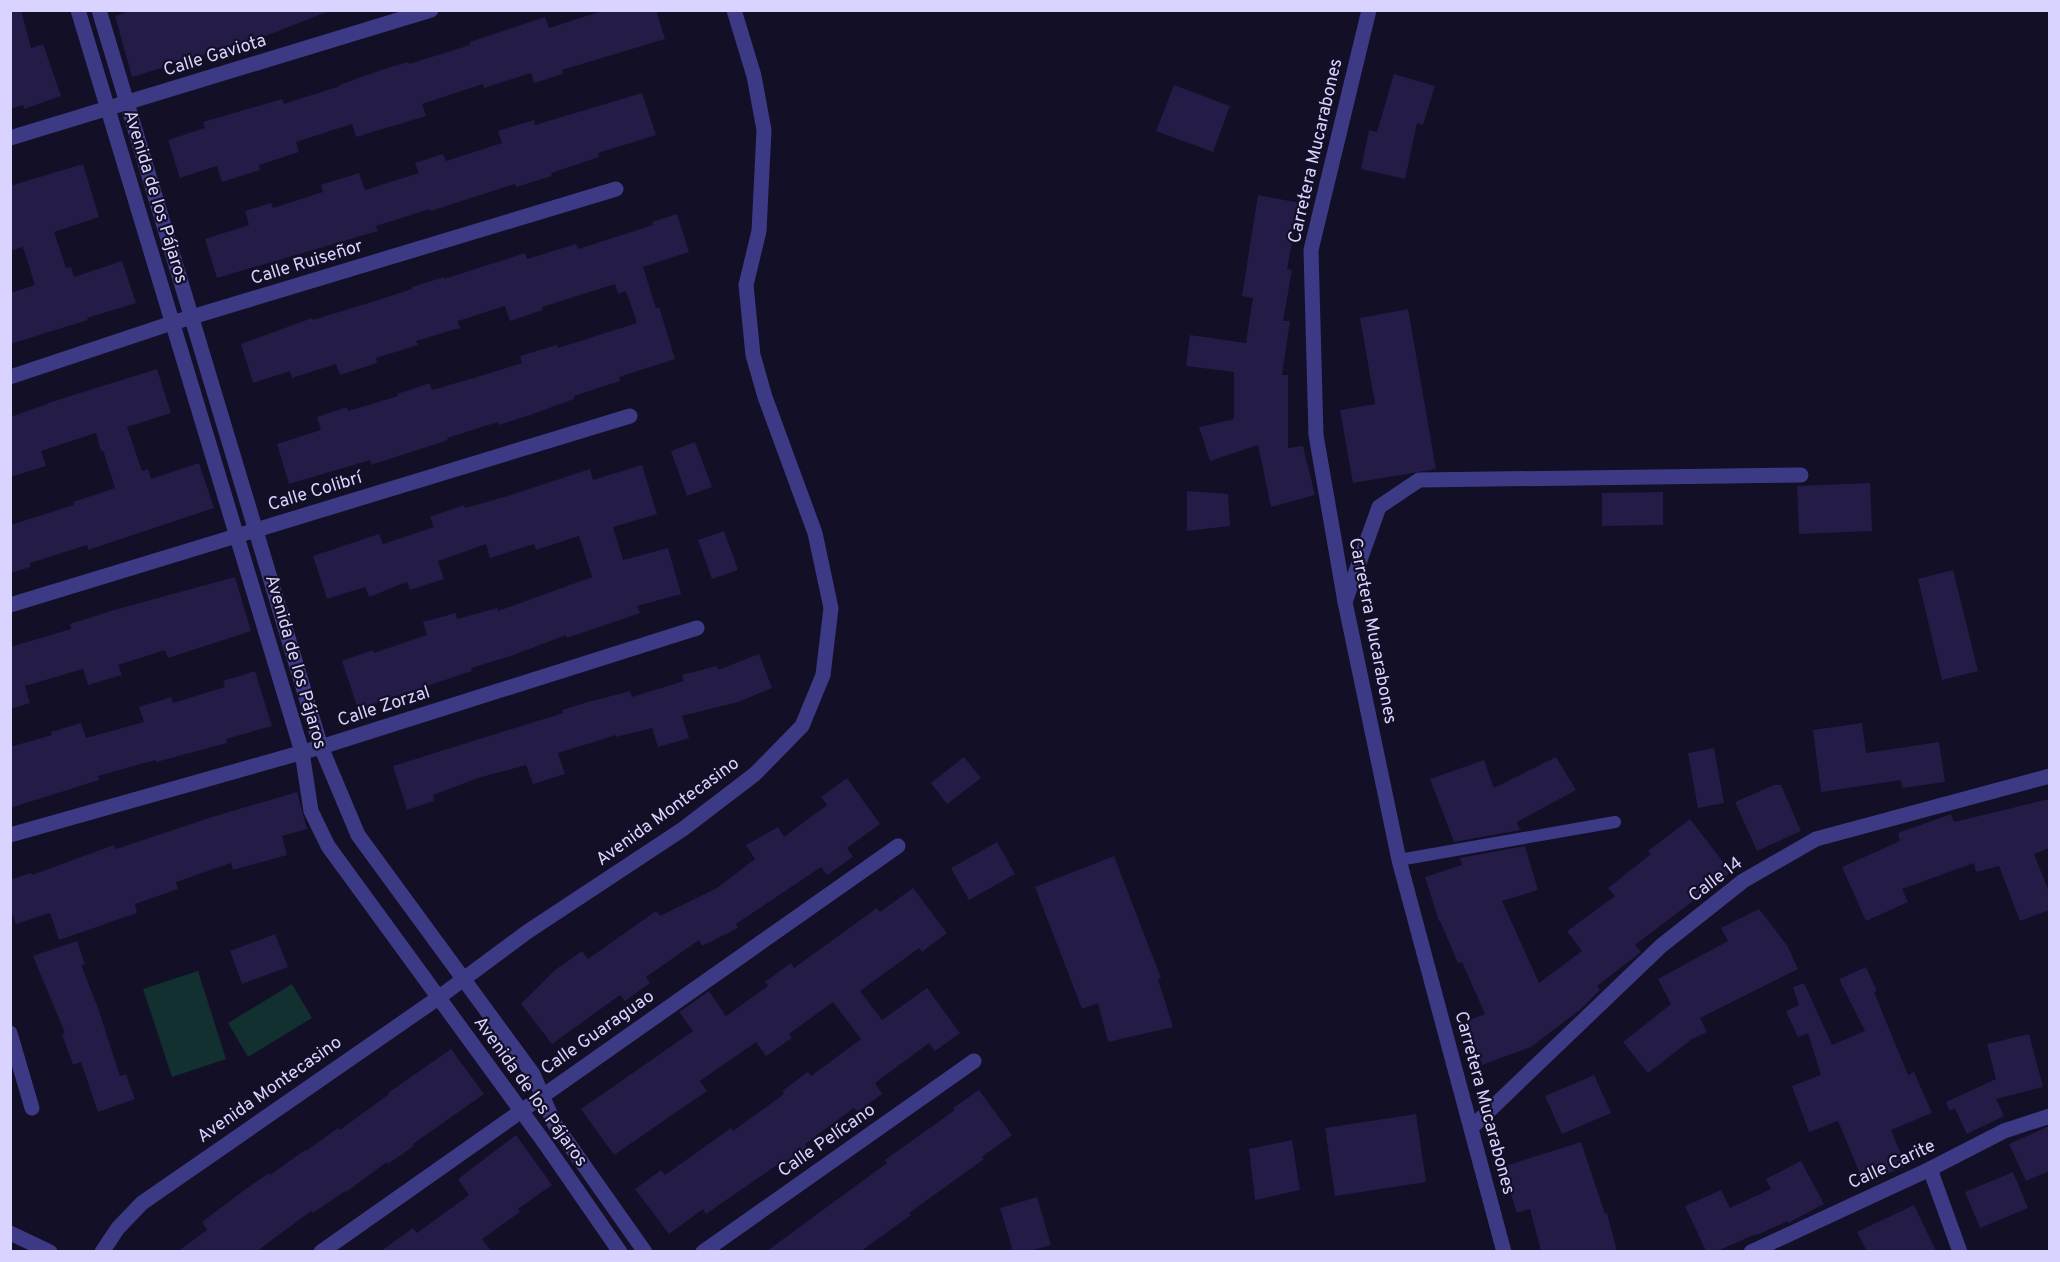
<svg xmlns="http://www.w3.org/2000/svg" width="2060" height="1262" font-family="Overpass,sans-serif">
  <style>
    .green { fill: #12302f }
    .building { fill: #241b47 }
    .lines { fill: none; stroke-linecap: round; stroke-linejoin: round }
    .service { stroke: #3d3a85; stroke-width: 12 }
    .minor { stroke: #3d3a85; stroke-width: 15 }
    .tertiary { stroke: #3d3a85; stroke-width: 15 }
    .labels { text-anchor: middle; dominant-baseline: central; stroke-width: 4.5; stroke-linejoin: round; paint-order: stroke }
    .street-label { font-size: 18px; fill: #d9d4ff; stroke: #130f26 }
  </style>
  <rect width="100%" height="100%" fill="#130f26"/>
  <g class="green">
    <polygon points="198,971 226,1059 172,1077 143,989"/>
    <polygon points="292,984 312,1018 248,1057 228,1023"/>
  </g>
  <g class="building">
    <polygon points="10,10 21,10 31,48 43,44 61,96 24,109 23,105 10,109"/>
    <polygon points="131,10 327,10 327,12 260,38 132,77 115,16"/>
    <polygon points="605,10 656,10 665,39 562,70 563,74 534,83 531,73 484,88 483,84 422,104 426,116 356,137 352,124 296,142 299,152 259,165 260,170 222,182 217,166 180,178 168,140 205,128 203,122 282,99 284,104 340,86 339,85 387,68 408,62 409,64 470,45 470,42 545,17 549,28"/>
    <polygon points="1394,74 1435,86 1423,125 1417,123 1405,179 1361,169 1369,130 1377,132"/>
    <polygon points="1174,85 1230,106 1213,152 1156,131"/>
    <polygon points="642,93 656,135 598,153 599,157 551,173 552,176 516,187 515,184 431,211 430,209 376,226 378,231 217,278 205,239 249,225 245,211 271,203 273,208 323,192 321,185 359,173 365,190 419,173 415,163 443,154 446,161 502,143 498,131 534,120 535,125"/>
    <polygon points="83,164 99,217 54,232 66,268 71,267 74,277 122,261 136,303 87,318 88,320 10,344 10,293 35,285 23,247 10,251 10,186"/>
    <polygon points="1258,195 1300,203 1287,269 1292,270 1283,321 1290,321 1282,375 1288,375 1288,448 1303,446 1315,495 1271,507 1258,445 1210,461 1199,427 1234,419 1234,372 1186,366 1190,335 1246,343 1253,298 1242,296"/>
    <polygon points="677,214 689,252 643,267 656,308 659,307 675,359 619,377 620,381 574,396 574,399 530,415 499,425 498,422 447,438 448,440 371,465 370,460 289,484 277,444 321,430 317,417 347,407 348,411 398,396 397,394 430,383 432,390 477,377 522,363 520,356 557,345 558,348 637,323 626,291 618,294 615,284 542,307 543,310 510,321 505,306 458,321 460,328 416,341 418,345 376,358 377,363 340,375 336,364 292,378 290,371 253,383 241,344 312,318 313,320 375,301 412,289 412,287 444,277 444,279 525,253 527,259 576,244 578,249 653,225 652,222"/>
    <polygon points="1408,309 1436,469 1353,483 1340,410 1375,404 1360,318"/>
    <polygon points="157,369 171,413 127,427 142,471 148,469 151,479 199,463 214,508 88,550 87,545 30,563 31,567 10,573 10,525 74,505 73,502 115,488 103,450 101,451 96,433 41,451 46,466 10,477 10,417 48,404 48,403"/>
    <polygon points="695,442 712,487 687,496 671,451"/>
    <polygon points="642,465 657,514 613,527 623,560 668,548 681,594 637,606 640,613 567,638 566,635 511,656 471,668 472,671 358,709 342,661 373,650 374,653 427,635 423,622 456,613 457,619 497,608 498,611 592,577 579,536 536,550 534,544 490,558 486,544 438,561 444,579 410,590 407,582 369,597 365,587 327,599 313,556 379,534 383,544 434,527 430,517 464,505 465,508 508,496 590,469 593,480"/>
    <polygon points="1870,483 1872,531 1799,534 1797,486"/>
    <polygon points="1187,491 1228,494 1230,526 1187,531"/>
    <polygon points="1663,492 1663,525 1602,526 1602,493"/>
    <polygon points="724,531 738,570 712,579 698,540"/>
    <polygon points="1953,570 1978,671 1942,680 1918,579"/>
    <polygon points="235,577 251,631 168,658 165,650 118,665 122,675 88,685 83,669 25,686 30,703 10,709 10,647 71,629 70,624 114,610"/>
    <polygon points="759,654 772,688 738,702 682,716 689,738 658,747 652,728 616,737 616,735 558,753 565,774 533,784 526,765 478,778 433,795 434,801 407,810 393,766 563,713 562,710 588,702 630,691 632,697 684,681 682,675 717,666 718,670"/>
    <polygon points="255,671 272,726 226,739 227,743 156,762 155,760 98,776 99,780 10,808 10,747 52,735 51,732 81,723 86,738 144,722 139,707 171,697 173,703 225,687 223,681"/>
    <polygon points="1862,723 1866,753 1939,742 1945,782 1902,788 1901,780 1821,792 1813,730"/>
    <polygon points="1714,748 1724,803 1698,808 1688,753"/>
    <polygon points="964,757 981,778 947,804 931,783"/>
    <polygon points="1556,757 1576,790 1517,822 1520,830 1454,842 1430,779 1484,760 1494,788"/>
    <polygon points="847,778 880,824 847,848 853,857 827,875 821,867 736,924 738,928 702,946 699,940 646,977 650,983 625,1001 620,995 552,1044 521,1004 555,970 582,951 588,959 656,911 660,916 717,888 755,859 746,845 778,827 784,837 827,805 821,797"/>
    <polygon points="1774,785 1781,785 1801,831 1757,851 1735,802"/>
    <polygon points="297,792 307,829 282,836 287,855 233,870 231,863 176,882 178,889 135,904 137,913 59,940 50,913 16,924 10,909 10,880 31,873 32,875 114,845 116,849 212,817"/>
    <polygon points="2049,799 2049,848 2034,854 2049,892 2049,910 2020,921 1999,866 1976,872 1974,863 1902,889 1908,902 1866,921 1842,867 1900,841 1898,833 1951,814 1954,822"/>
    <polygon points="1690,819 1731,872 1635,945 1641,952 1597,986 1600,990 1581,1009 1531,1047 1482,1065 1467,1021 1485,1014 1462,962 1458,963 1440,921 1439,921 1425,877 1462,865 1460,858 1525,846 1538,890 1502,901 1539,983 1582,951 1567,931 1615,896 1608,888 1651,854 1648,851"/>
    <polygon points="997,842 1015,874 969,900 951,868"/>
    <polygon points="1114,856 1161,978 1158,979 1173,1027 1108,1042 1098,1003 1082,1009 1035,887"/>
    <polygon points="913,888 947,933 922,952 919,948 860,991 882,1020 927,988 960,1033 935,1051 929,1043 875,1083 882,1094 857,1112 854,1108 805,1144 807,1147 782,1165 780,1163 706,1214 703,1209 669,1234 635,1189 661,1170 665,1175 731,1128 733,1131 784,1094 782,1091 808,1072 811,1076 861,1039 833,1002 789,1034 792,1038 766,1056 756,1042 700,1081 707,1091 614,1155 581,1109 693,1031 679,1012 709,991 726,1016 768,986 765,982 791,963 794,968 877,908 880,912"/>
    <polygon points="1759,909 1787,945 1798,969 1700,1018 1707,1032 1692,1039 1648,1073 1623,1042 1671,1004 1658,979 1728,941 1721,928"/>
    <polygon points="275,934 288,967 242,984 230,951"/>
    <polygon points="77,941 85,964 81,965 98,1008 120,1076 126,1074 135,1099 98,1112 81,1062 73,1065 62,1034 65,1033 33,956"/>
    <polygon points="1866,967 1877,991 1874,992 1908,1075 1914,1072 1932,1113 1891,1130 1906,1166 1864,1183 1838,1121 1809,1132 1792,1086 1821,1075 1808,1033 1798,1037 1786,1011 1799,1005 1793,987 1804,983 1832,1045 1865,1031 1839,979"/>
    <polygon points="2029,1034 2043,1087 1996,1099 2004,1116 1967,1134 1955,1109 1949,1110 1946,1102 1996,1079 1987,1044"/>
    <polygon points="451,1049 484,1094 413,1144 414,1146 388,1164 387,1162 346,1192 345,1191 313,1213 311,1211 257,1251 178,1251 207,1230 202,1222 243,1191 269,1173 270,1175 305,1150 306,1151 338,1128 340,1130 389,1094 388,1093"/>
    <polygon points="1594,1075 1611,1113 1562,1134 1545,1096"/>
    <polygon points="979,1090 1012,1135 982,1157 984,1159 909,1213 911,1215 861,1251 767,1251 887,1163 885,1160 955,1110 953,1108"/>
    <polygon points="1416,1114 1426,1182 1335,1196 1325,1128"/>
    <polygon points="2049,1126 2049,1171 2026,1181 2009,1144"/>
    <polygon points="516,1135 552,1185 518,1209 520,1212 482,1239 491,1251 381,1251 413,1228 417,1233 469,1195 458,1179"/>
    <polygon points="1292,1140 1300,1190 1255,1200 1249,1149"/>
    <polygon points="1581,1142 1605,1214 1607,1213 1617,1251 1541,1251 1530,1209 1517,1213 1502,1167"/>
    <polygon points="1801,1161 1824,1204 1788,1223 1788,1221 1757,1235 1756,1234 1717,1251 1706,1251 1685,1206 1721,1190 1730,1208 1771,1189 1766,1179"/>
    <polygon points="2013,1172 2028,1208 1980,1228 1965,1192"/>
    <polygon points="1037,1197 1051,1245 1029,1251 1013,1251 1000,1208"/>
    <polygon points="1914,1205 1936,1251 1867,1251 1857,1232"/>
  </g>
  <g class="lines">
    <polyline class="service" points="1399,860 1615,822"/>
    <g class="minor">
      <polyline points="78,10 302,752 311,811 328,846 544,1142 620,1252"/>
      <polyline points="99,10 321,747 358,835 533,1074 554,1123 645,1252"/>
      <polyline points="10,138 431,10"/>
      <polyline points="10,377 172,323 616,189"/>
      <polyline points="1345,602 1379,507 1419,480 1801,475"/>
      <polyline points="10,605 630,416"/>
      <polyline points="10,835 321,747 697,628"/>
      <polyline points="10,1033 32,1108"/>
      <polyline points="1471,1128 1661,946 1743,881 1816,839 2050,776"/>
      <polyline points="1930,1169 1960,1252"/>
      <polyline points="10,1233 50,1252"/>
      <polyline points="321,1252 898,846"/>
      <polyline points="703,1252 974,1061"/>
      <polyline points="1751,1252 1930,1169 2004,1131 2050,1116"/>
    </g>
    <g class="tertiary">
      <polyline points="1369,10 1311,250 1316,435 1345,602 1399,860 1504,1252"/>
      <polyline points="102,1252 118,1228 142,1203 438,998 527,932 683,829 755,774 802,726 823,675 831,608 815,533 765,397 753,355 746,285 759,231 764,130 754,76 734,10"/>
    </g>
  </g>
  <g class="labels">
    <g class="street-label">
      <text transform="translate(215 56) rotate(-17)">Calle Gaviota</text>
      <text transform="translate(1316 151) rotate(-77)">Carretera Mucarabones</text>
      <text transform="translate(155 197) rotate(73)">Avenida de los Pájaros</text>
      <text transform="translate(307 263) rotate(-17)">Calle Ruiseñor</text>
      <text transform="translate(315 492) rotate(-17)">Calle Colibrí</text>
      <text transform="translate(1372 631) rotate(79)">Carretera Mucarabones</text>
      <text transform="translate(295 662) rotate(74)">Avenida de los Pájaros</text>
      <text transform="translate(384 707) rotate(-18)">Calle Zorzal</text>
      <text transform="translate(668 812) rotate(-36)">Avenida Montecasino</text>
      <text transform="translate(1716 880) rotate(-37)">Calle 14</text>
      <text transform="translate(598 1033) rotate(-35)">Calle Guaraguao</text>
      <text transform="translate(270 1090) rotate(-35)">Avenida Montecasino</text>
      <text transform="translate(530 1092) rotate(54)">Avenida de los Pájaros</text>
      <text transform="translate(1484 1103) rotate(75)">Carretera Mucarabones</text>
      <text transform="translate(827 1141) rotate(-35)">Calle Pelícano</text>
      <text transform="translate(1892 1165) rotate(-25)">Calle Carite</text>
    </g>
  </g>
  <rect width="2060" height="1262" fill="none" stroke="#d9d4ff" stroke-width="24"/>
</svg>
